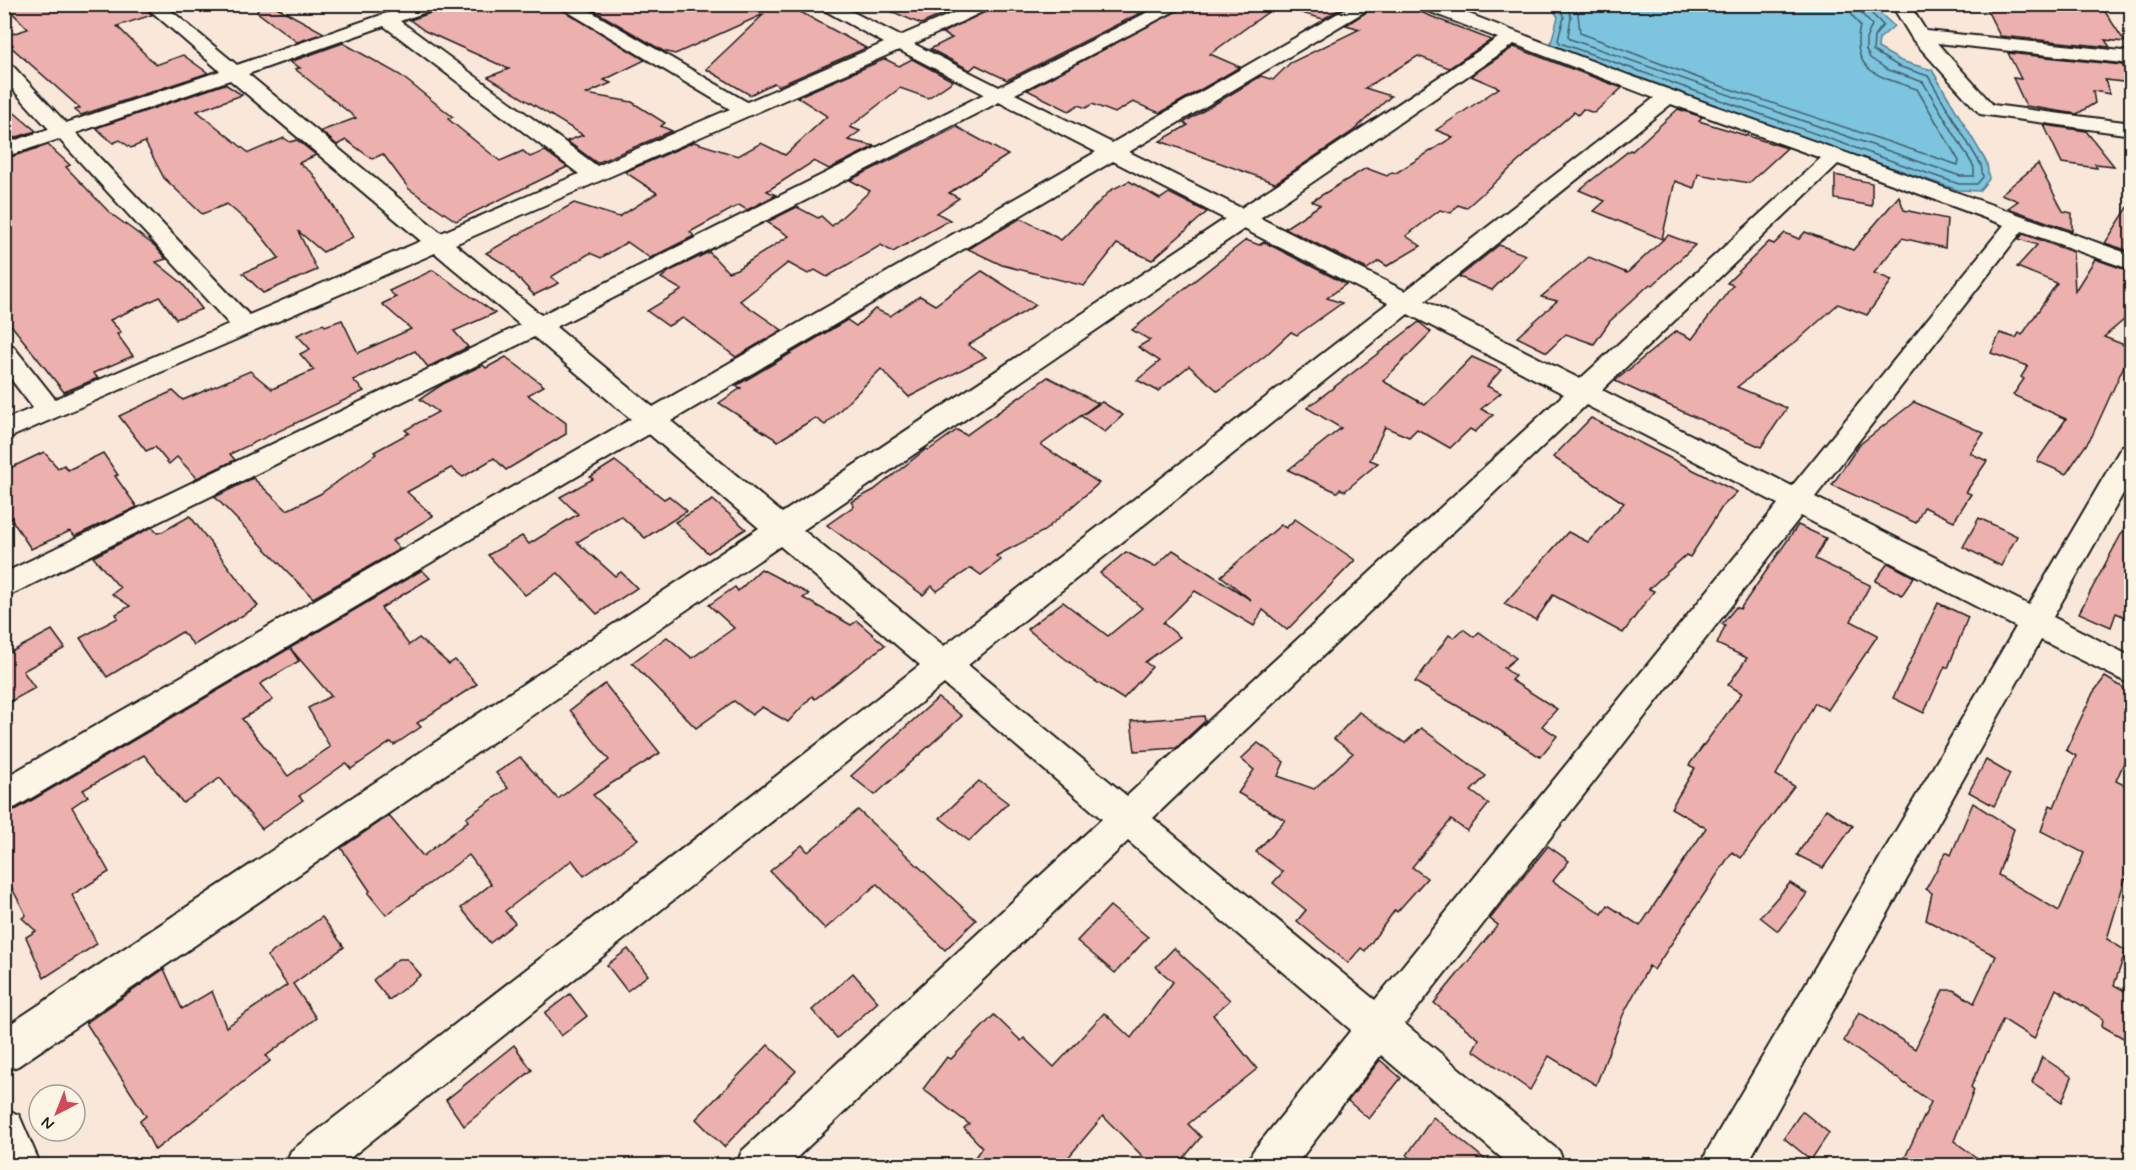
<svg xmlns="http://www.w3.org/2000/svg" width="2136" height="1170" font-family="Mynerve,sans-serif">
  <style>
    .water { fill: #7dc4de; stroke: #568190; stroke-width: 1.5 }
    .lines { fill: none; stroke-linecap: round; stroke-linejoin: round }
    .shore { stroke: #435f6a; stroke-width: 1.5 }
    .building { fill: #ecb0ae; stroke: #1c1c1c; stroke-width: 1.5 }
    .minor-casing { stroke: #1c1c1c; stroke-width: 4 }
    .minor { fill: #fcf5e5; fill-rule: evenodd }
  </style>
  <rect width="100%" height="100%" fill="#f9e7da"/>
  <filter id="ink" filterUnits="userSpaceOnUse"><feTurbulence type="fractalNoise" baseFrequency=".0167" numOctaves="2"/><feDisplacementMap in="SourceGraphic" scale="12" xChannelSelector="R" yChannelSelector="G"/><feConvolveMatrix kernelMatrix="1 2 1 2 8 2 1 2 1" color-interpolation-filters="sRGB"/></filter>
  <g filter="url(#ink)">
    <polygon class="water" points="1550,5 1871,5 1894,26 1879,39 1878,48 1901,61 1932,70 1987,163 1989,179 1979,191 1958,190 1702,103 1550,46 1558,17"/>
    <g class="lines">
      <g class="shore">
        <polyline points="1557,4 1564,17 1558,40 1560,43 1909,167 1959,184 1977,184 1983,177 1981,165 1928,76 1898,66 1873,51 1874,37 1883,25 1869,11 1867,4"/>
        <polyline points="1566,4 1571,17 1568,36 1570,39 1960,176 1974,176 1974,167 1923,82 1888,70 1870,58 1866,50 1866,39 1872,25 1862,14 1860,4"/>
        <path d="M1577,4l3,29 129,49 249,83 1,-4 -42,-72c-36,-12 -68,-17 -57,-63l-8,-11 -1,-11"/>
      </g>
    </g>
    <g class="building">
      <polygon points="4,4 141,4 152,15 117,26 156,65 183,55 208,73 81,115 75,110 80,108 10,46 13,45 5,36 28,29"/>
      <polygon points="261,4 271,4 324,33 297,42 257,12"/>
      <polygon points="443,4 553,4 645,60 604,80 611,83 586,94 632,102 665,123 661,126 672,131 597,163 567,141 583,135 488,77 509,69 425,31 410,20 439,10"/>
      <polygon points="583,4 786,4 866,48 778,86 774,83 750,95 706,69 764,14 675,54 663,51"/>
      <polygon points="874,4 967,4 921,24"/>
      <polygon points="1001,4 1158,4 1007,80 976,65 970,70 930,49 952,38 942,33"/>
      <polygon points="1190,4 1279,4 1210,54 1240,67 1160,113 1133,102 1115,113 1092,104 1086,108 1078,105 1069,111 1027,90"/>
      <polygon points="1299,4 1349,4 1323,19 1298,12"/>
      <polygon points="1379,4 1400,4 1491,40 1449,68 1418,56 1365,88 1391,96 1353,131 1275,183 1160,141 1188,125 1183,123 1261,76 1273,80 1290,63 1360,29 1346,25"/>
      <polygon points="1984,4 2100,4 2125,42 2105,40 2110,47 2000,36"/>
      <polygon points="343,43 400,75 453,117 448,119 500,161 523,151 530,157 545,151 567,167 456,221 409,189 383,154 372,159 346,140 337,145 321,131 356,118 295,69 300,68 290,62"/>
      <polygon points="1514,47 1622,88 1594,113 1583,109 1578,115 1574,112 1466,208 1458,205 1451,213 1440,210 1406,236 1421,246 1387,266 1379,261 1367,269 1285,228 1320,205 1312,201 1366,168 1387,176 1392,172 1396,173 1453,137 1436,130 1499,88 1471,76"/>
      <polygon points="2008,53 2122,65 2132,83 2105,80 2110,94 2093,91 2095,103 2077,114 2026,106 2013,78 2021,79"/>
      <polygon points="885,59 899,66 912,59 953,81 928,98 900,88 850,127 860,131 848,140 875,146 829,169 814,161 767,191 776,195 747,210 739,205 690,232 694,236 650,258 627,242 601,258 590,253 551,277 559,283 534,295 506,265 486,253 574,203 619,217 657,193 625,172 694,142 738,156 761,143 785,155 827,116 797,97"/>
      <polygon points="225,84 242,95 197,111 249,153 284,138 290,142 297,140 316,155 299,163 313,174 353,237 323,252 298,231 317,270 263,293 243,273 279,258 256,229 227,204 202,214 164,178 145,142 131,148 120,140 113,143 96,128"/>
      <polygon points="4,104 36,131 4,141"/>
      <polygon points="1678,109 1702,117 1699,121 1787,148 1749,183 1698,174 1694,188 1675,181 1662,239 1594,211 1605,201 1579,190 1630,150 1632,151"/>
      <polygon points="2044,125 2086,131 2114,166 2095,164 2097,168 2062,163"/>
      <polygon points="957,127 1008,155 949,193 959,198 937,213 950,220 893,252 881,245 827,277 815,270 808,274 788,263 740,301 782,330 736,357 683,318 668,326 647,311 682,290 661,278 670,271 709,252 728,272 737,269 789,236 767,222 797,207 818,218 821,216 832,226 870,191 850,180"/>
      <polygon points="48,145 70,165 66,167 110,213 155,246 166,259 156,262 182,283 202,309 176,319 160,297 110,320 121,332 117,334 133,356 93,373 98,378 64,392 4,316 4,159"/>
      <polygon points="2038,164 2063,211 2072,213 2072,231 2008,208 2018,201 2001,194"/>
      <polygon points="1835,175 1872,183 1872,206 1835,199"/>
      <polygon points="1129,181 1160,199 1169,193 1207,212 1152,260 1117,244 1084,286 1002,265 968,249 1021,218 1061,240 1111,190"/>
      <polygon points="1899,196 1904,210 1947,219 1945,248 1902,238 1874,273 1892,280 1867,315 1838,304 1798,340 1737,387 1787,408 1761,447 1615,381 1676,331 1692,339 1733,285 1727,283 1769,242 1774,244 1785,233 1799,239 1805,232 1853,250"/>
      <polygon points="2132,201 2132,252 2105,243"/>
      <polygon points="2023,234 2073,252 2075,291 2095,259 2132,272 2132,313 2104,337 2132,348 2092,436 2066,474 2037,461 2066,419 2013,395 2024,379 2021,377 2028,366 1991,353 2000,333 2016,338 2019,333 2022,335 2057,283 2017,267 2037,245 2019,239"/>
      <polygon points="1668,235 1695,245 1653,285 1650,284 1610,321 1594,344 1566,334 1547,352 1517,337 1557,301 1541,297 1589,257 1627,273"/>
      <polygon points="1246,240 1259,245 1264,242 1346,284 1327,298 1342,303 1297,335 1291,332 1265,356 1218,391 1189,366 1158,391 1137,380 1160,361 1138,347 1150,340 1132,330"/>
      <polygon points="1499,245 1526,255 1492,290 1459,277"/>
      <polygon points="433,270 495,313 454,331 468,347 428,367 415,351 353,380 364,391 230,454 235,460 197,478 177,457 169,464 155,447 146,451 119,416 173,391 183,400 250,371 272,389 314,370 300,354 310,349 297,335 323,324 325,326 342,320 358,353 411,329 382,304 396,297 389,291"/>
      <polygon points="982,271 1036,305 968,345 986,357 909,397 881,369 825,425 815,418 778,441 719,403 741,388 736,386 739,384 847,320 856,326 875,309 890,316 920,296 935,305"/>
      <polygon points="1419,322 1431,332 1383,381 1425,405 1472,357 1501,370 1487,386 1501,393 1481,409 1493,415 1475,432 1470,429 1450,448 1417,429 1409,437 1385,427 1370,460 1378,463 1345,491 1340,489 1337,492 1288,470 1341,428 1307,408"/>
      <polygon points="506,357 544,386 528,395 566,423 566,434 506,470 494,458 463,477 451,468 407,492 433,516 392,541 400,549 313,598 215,497 253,478 287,510 320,494 376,454 374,452 409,433 405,430 438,412 420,399 443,384 483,365 486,368"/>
      <polygon points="1048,377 1098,403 1041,445 1099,483 1044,531 996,556 1001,560 981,575 971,568 937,591 932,586 923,595 827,525 854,506 851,502 874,490 926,449 929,450 957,430 966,435"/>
      <polygon points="1102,402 1123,415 1105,432 1081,416"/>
      <polygon points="1914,402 1984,433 1970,453 1987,461 1966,492 1971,494 1954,521 1924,507 1916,523 1832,485 1859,445"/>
      <polygon points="1591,418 1737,492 1722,507 1690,557 1686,555 1649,589 1654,591 1623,633 1553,595 1536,620 1504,604 1568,532 1588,542 1624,503 1553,457"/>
      <polygon points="44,452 58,468 64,465 68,470 103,453 118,475 115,476 137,507 75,536 70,531 31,549 4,508 4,471"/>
      <polygon points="615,461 664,499 669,496 687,511 645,538 621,516 577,542 615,576 621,572 637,588 597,614 558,573 525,595 488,555 522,536 529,544 578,514 560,497 593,479 590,477"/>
      <polygon points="713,500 746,529 708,553 675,522"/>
      <polygon points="2132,514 2132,620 2116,613 2111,627 2079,613"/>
      <polygon points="190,516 258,606 194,645 182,632 107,677 80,638 118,618 116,614 130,606 112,594 120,588 93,557 152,527 157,533 162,532"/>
      <polygon points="1979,518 2017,536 2001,566 1963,547"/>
      <polygon points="1295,519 1355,560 1287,630 1263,610 1254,626 1195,591 1163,623 1180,637 1145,662 1152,667 1123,699 1090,678 1027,629 1063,602 1108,636 1142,608 1100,573 1126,552 1155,567 1173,550 1251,600 1221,576 1281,525 1286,528"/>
      <polygon points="1798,525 1826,538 1815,559 1870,585 1851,621 1878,635 1828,710 1815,703 1776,775 1794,786 1741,858 1732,852 1654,970 1649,966 1623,1015 1596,1085 1549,1056 1530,1090 1473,1050 1479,1039 1434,1003 1498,925 1490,919 1548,846 1569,861 1553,881 1602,914 1608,905 1640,926 1706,828 1671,808 1695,768 1689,765 1742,693 1728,685 1747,658 1717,644 1725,626 1722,624 1736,607 1740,609"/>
      <polygon points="1888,563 1914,577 1902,595 1875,581"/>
      <polygon points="761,569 809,594 803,598 851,625 857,621 885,645 815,699 812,696 788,722 762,707 752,715 734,701 696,728 632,663 667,637 692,658 734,628 709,605 735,587 738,591"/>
      <polygon points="422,570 430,578 381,608 409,645 419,638 449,664 455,660 477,684 417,723 421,727 394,745 391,742 351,769 346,763 299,796 303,800 262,829 220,778 183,803 144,755 83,790 88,796 72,807 109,872 72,895 97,944 44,978 26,937 36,931 22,918 26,915 4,873 4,813 17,809 290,648 299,661 260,684 273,700 242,719 288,776 330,747 308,708 331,696 290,648"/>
      <polygon points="1938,603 1968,617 1948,668 1945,666 1924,713 1893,698"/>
      <polygon points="1463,629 1474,637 1479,632 1516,658 1504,668 1515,676 1511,680 1557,709 1542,726 1557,736 1540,757 1493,726 1415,682 1449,635 1454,638"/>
      <polygon points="52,630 65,648 23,671 35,688 4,705 4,643 11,652"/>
      <polygon points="2105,677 2132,693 2132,744 2116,781 2132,789 2132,882 2125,879 2107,939 2126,951 2114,985 2132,995 2132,1043 2102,1026 2103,1019 2056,989 2034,1039 2003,1019 1971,1087 1974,1090 1954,1141 1988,1166 1901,1166 1931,1102 1844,1041 1859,1012 1915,1049 1943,990 1954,990 1974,1003 1996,956 1926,920 1932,893 1926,889 1946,852 1951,855 1973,803 2014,829 1998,875 2059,911 2084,853 2041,831 2050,805 2054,807 2076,756 2066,750 2093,693"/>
      <polygon points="605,684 660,753 593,795 638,839 584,876 572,860 505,911 515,923 490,943 461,908 491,884 469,855 386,915 368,893 370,891 341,848 389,816 423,856 468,821 466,818 508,788 496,773 520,757 558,799 609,760 570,710"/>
      <polygon points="938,698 962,716 875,795 851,776"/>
      <polygon points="1359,712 1405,743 1421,728 1486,776 1471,791 1489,804 1467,831 1451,820 1412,867 1427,878 1397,912 1395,910 1365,951 1361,948 1348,963 1297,921 1306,910 1273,883 1283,872 1256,852 1285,820 1238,793 1254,770 1241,759 1258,743 1284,762 1278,776 1314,789 1353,753 1334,739"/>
      <polygon points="1204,716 1205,721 1176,748 1135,751 1131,721"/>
      <polygon points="1986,760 2010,774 1994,806 1969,792"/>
      <polygon points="979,781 1008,803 969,841 940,818"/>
      <polygon points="1826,809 1853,826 1823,868 1797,855"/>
      <polygon points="858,810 976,920 945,950 877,884 825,929 770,871 802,845 808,852"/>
      <polygon points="1790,883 1807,894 1778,931 1760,917"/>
      <polygon points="1110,906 1148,937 1115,973 1077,941"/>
      <polygon points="322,917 344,947 293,984 316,1018 266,1056 270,1061 155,1150 140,1121 146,1116 86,1023 164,969 182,1009 212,991 226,1027 287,985 267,956"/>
      <polygon points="1174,948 1230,1000 1213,1015 1257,1069 1188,1124 1201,1137 1177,1166 1152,1166 1103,1116 1061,1166 969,1166 982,1147 964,1128 969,1124 923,1089 947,1057 951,1059 994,1015 1021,1041 1024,1038 1054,1067 1104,1013 1131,1038 1173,982 1156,967"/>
      <polygon points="628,949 648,975 627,991 607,965"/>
      <polygon points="398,959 407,959 421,975 389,1000 373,980"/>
      <polygon points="853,973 878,1002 837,1038 812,1010"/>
      <polygon points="570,994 587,1016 561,1036 545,1013"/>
      <polygon points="514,1045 532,1070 464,1126 446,1100"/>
      <polygon points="768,1045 796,1071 724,1147 696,1119"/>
      <polygon points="2042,1057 2072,1077 2062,1102 2032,1082"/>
      <polygon points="1380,1060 1401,1078 1369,1119 1348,1101"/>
      <polygon points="1802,1111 1829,1133 1811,1160 1784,1138"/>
      <polygon points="1433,1117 1493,1166 1420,1166 1407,1155"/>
    </g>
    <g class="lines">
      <g class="minor-casing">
        <g id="minor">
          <path d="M143,4h20l74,61 176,-61h28l-3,4 -38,13 197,145 133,-57 -175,-105h23l169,98 137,-59 -71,-39h24l63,32 74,-32h25l-85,40 85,43 165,-83h24l-173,90 97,49 242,-139h23l-248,148 112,56 257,-170 -78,-30 -3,-4h26l185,71 504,180v15l-110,-39 -207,266 214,108 93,-159 10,-2v34l-79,139 79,40v28l-91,-45 -295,526h-45l6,-15 309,-524 -215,-111 -396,508 154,127 6,15h-54l-130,-111 -86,111h-48l6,-15 98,-121 -223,-189 -340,325h-52l6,-15 360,-332 -158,-135 -604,482h-55l6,-15 629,-486 -140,-119 -762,520 -14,6v-44l755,-500 -110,-94 -633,373 -12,4v-33l627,-359 -97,-82 -530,261v-25l516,-248 -85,-72 -431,187v-20l29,-12 -29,-38v-26l9,2 42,53 174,-75 -170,-185 -55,18v-13l45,-15 -45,-49v-18l7,2 55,59 154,-52zM384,26l195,148 -138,59 -193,-159zM1514,44l140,54 -249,193 -145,-73zM899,50l85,44 -443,221 -86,-71zM230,80l191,161 -172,74 -173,-182zM999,102l97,50 -443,255 -97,-80zM1671,104l150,54 -241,221 -155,-78zM1113,161l112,58 -443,294 -111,-92zM1838,164l166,61 -212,261 -190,-96zM1244,229l144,74 -444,343 -141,-116zM1408,314l156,80 -437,402 -159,-131zM1586,405l192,99 -403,496 -222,-182z"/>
          <polygon points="1891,4 1909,4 1926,31 2132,52 2132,64 1937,43 1993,105 2132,123 2132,135 1980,114 1913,40"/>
          <polygon points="4,1109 19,1115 41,1166 4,1166"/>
        </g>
      </g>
      <use href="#minor" class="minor"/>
    </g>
  </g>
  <rect width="2136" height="1170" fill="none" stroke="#fcf5e5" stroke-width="24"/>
  <rect x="12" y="12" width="2112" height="1146" fill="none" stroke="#1c1c1c" stroke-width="2" filter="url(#ink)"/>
  <g transform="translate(57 1113) rotate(222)"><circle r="28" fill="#fcf5e5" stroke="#a29e95" stroke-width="1.5"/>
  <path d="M0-4.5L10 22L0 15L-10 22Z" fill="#d1495b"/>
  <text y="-9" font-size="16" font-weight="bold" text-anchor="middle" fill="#1c1c1c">N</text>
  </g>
</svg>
